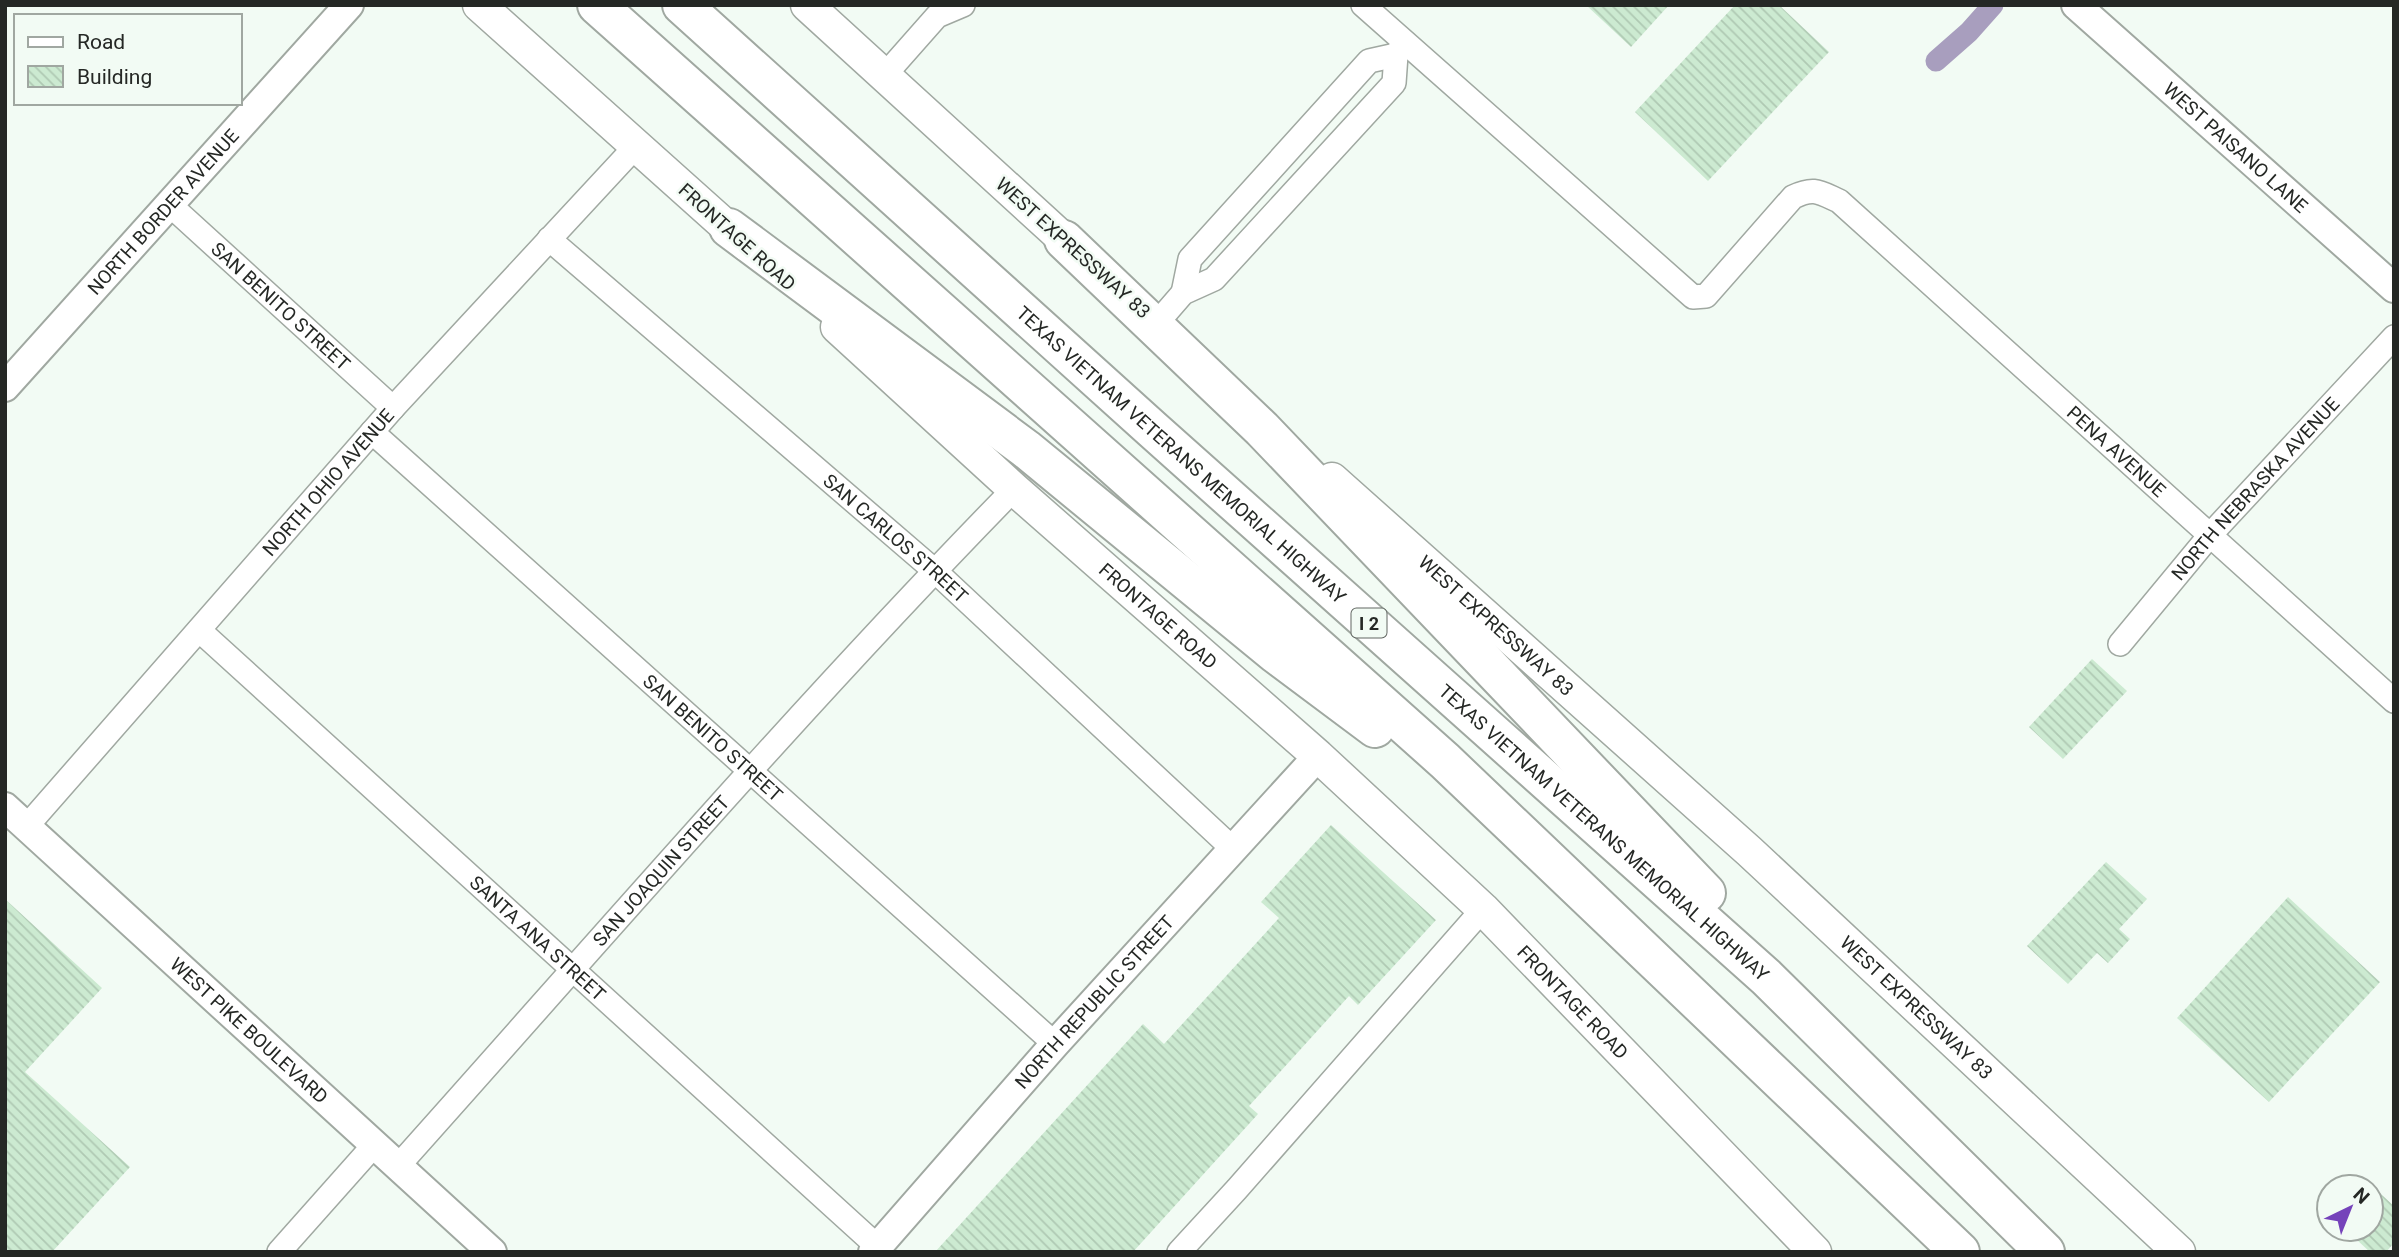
<svg xmlns="http://www.w3.org/2000/svg" width="2399" height="1257" font-family="Roboto,sans-serif">
  <style>
    .lines { fill: none; stroke-linecap: round; stroke-linejoin: round }
    .canal { stroke: #a89ebe; stroke-width: 21 }
    .building { fill: url(#building-back-hatch) }
    .minor-casing { stroke: #a0a8a1; stroke-width: 26 }
    .tertiary-casing { stroke: #a0a8a1; stroke-width: 32 }
    .secondary-casing { stroke: #a0a8a1; stroke-width: 35 }
    .motorway-casing { stroke: #a0a8a1; stroke-width: 42 }
    .minor { stroke: #fff; stroke-width: 23 }
    .tertiary { stroke: #fff; stroke-width: 28 }
    .secondary { stroke: #fff; stroke-width: 32 }
    .motorway { stroke: #fff; stroke-width: 38 }
    .labels { text-anchor: middle; dominant-baseline: central; stroke-width: 5; stroke-linejoin: round; paint-order: stroke }
    .shield { fill: #f2fbf4; stroke: #626763; stroke-width: 2 }
    .shield-label { font-size: 18px; font-weight: bold; fill: #252825 }
    .street-label { font-size: 19px; fill: #252825; stroke: #f2fbf4 }
  </style>
  <defs>
    <pattern id="building-back-hatch" width="6" height="6" patternUnits="userSpaceOnUse" patternTransform="scale(1.75)"><rect width="6" height="6" fill="#ccead1"/><path d="M-1 5l2 2M0 0l6 6M5-1l2 2" fill="none" stroke="#afc9b3"/></pattern>
  </defs>
  <rect width="100%" height="100%" fill="#f2fbf4"/>
  <g class="lines">
    <polyline class="canal" points="1936,61 1969,32 1993,5"/>
  </g>
  <g class="building">
    <polygon points="1586,5 1669,5 1631,47"/>
    <polygon points="1735,5 1779,5 1829,52 1708,181 1635,112"/>
    <polygon points="2092,659 2127,691 2063,759 2029,727"/>
    <polygon points="1331,825 1436,920 1358,1005 1349,996 1249,1106 1258,1114 1133,1252 935,1252 1143,1024 1164,1044 1279,918 1261,902"/>
    <polygon points="2106,862 2147,899 2119,929 2130,939 2108,963 2097,953 2068,984 2027,946"/>
    <polygon points="2288,897 2380,982 2269,1102 2177,1018"/>
    <polygon points="5,899 102,988 25,1072 130,1167 52,1252 5,1252"/>
    <polygon points="2371,1185 2394,1206 2394,1243 2386,1252 2370,1252 2345,1229 2371,1229"/>
  </g>
  <g class="lines">
    <g class="minor-casing">
      <g id="minor">
        <path id="s1" d="M1363,5l330,292 13,-1 87,-99c21,-10 26,-5 46,4l555,500"/>
        <polyline points="884,76 937,16 963,5"/>
        <path id="s2" d="M170,205l223,203"/>
        <path id="s3" d="M549,239l386,332 297,277"/>
        <polyline points="1183,293 1190,259 1369,61 1396,55"/>
        <polyline points="1157,323 1183,293 1214,279 1394,83 1396,55 1405,43"/>
        <path id="s4" d="M372,432l683,612"/>
        <path id="s5" d="M199,630l679,617"/>
        <path id="s6" d="M2120,644l91,-110 183,-197"/>
        <path id="s7" d="M27,826l366,-418 243,-262"/>
        <path id="s8" d="M399,1165c203,-227 402,-458 615,-676"/>
        <polyline points="279,1252 375,1144"/>
        <polyline points="1179,1252 1237,1189 1483,909"/>
      </g>
    </g>
    <g class="tertiary-casing">
      <g id="tertiary">
        <path id="s9" d="M2076,5l318,283"/>
        <path id="s10" d="M5,387l344,-382"/>
        <path id="s11" d="M5,807l487,445"/>
        <path id="s12" d="M873,1252l182,-208 263,-288"/>
      </g>
    </g>
    <g class="secondary-casing">
      <g id="secondary">
        <polyline points="479,5 747,245"/>
        <polyline points="807,5 1082,256"/>
        <path id="s13" d="M837,327l177,162 304,267 165,153 332,343"/>
        <path id="s14" d="M1332,479l417,372 430,401"/>
      </g>
    </g>
    <g class="motorway-casing">
      <g id="motorway">
        <polyline points="597,5 1445,761 1960,1252"/>
        <path id="s15" d="M682,5l470,424 614,548 279,275"/>
        <polyline points="729,228 1026,449 1276,654 1375,728"/>
        <polyline points="1064,240 1262,429 1706,893"/>
      </g>
    </g>
    <use href="#minor" class="minor"/>
    <use href="#tertiary" class="tertiary"/>
    <use href="#secondary" class="secondary"/>
    <use href="#motorway" class="motorway"/>
  </g>
  <g class="labels">
    <rect class="shield" x="1351.5" y="608.5" width="35" height="29" rx="5"/>
    <g class="shield-label">
      <text x="1369" y="623">I 2</text>
    </g>
    <g class="street-label">
      <text stroke="none"><textPath href="#s9" startOffset="214">WEST PAISANO LANE</textPath></text>
      <text stroke="none"><textPath href="#s10" startOffset="236">NORTH BORDER AVENUE</textPath></text>
      <text transform="translate(737 237) rotate(42)">FRONTAGE ROAD</text>
      <text transform="translate(1073 248) rotate(42)">WEST EXPRESSWAY 83</text>
      <text stroke="none"><textPath href="#s2" startOffset="150">SAN BENITO STREET</textPath></text>
      <text stroke="none"><textPath href="#s1" startOffset="1008">PENA AVENUE</textPath></text>
      <text stroke="none"><textPath href="#s15" startOffset="672">TEXAS VIETNAM VETERANS MEMORIAL HIGHWAY</textPath></text>
      <text stroke="none"><textPath href="#s7" startOffset="457">NORTH OHIO AVENUE</textPath></text>
      <text stroke="none"><textPath href="#s6" startOffset="206">NORTH NEBRASKA AVENUE</textPath></text>
      <text stroke="none"><textPath href="#s3" startOffset="458">SAN CARLOS STREET</textPath></text>
      <text stroke="none"><textPath href="#s13" startOffset="432">FRONTAGE ROAD</textPath></text>
      <text stroke="none"><textPath href="#s14" startOffset="220">WEST EXPRESSWAY 83</textPath></text>
      <text stroke="none"><textPath href="#s4" startOffset="458">SAN BENITO STREET</textPath></text>
      <text stroke="none"><textPath href="#s15" startOffset="1239">TEXAS VIETNAM VETERANS MEMORIAL HIGHWAY</textPath></text>
      <text stroke="none"><textPath href="#s8" startOffset="394">SAN JOAQUIN STREET</textPath></text>
      <text stroke="none"><textPath href="#s5" startOffset="458">SANTA ANA STREET</textPath></text>
      <text stroke="none"><textPath href="#s12" startOffset="334">NORTH REPUBLIC STREET</textPath></text>
      <text stroke="none"><textPath href="#s13" startOffset="999">FRONTAGE ROAD</textPath></text>
      <text stroke="none"><textPath href="#s14" startOffset="788">WEST EXPRESSWAY 83</textPath></text>
      <text stroke="none"><textPath href="#s11" startOffset="331">WEST PIKE BOULEVARD</textPath></text>
    </g>
  </g>
  <rect width="2399" height="1257" fill="none" stroke="#252825" stroke-width="14"/>
  <rect x="14" y="14" width="228" height="91" fill="#f2fbf4" stroke="#a0a7a1" stroke-width="2"/>
  <rect x="28" y="37" width="35" height="10" fill="#ffffff" stroke="#a0a7a1" stroke-width="2"/>
  <text x="77" y="49" font-size="21" fill="#252825">Road</text>
  <rect x="28" y="66" width="35" height="21" fill="url(#building-back-hatch)" stroke="#a0a7a1" stroke-width="2"/>
  <text x="77" y="84" font-size="21" fill="#252825">Building</text>
  <g transform="translate(2350 1208) rotate(43)"><circle r="33" fill="#f2fbf4" stroke="#a0a7a1" stroke-width="2"/>
  <path d="M0-5L12 26L0 18L-12 26Z" fill="#7543ba"/>
  <text y="-10" font-size="19" font-weight="bold" text-anchor="middle" fill="#252825">N</text>
  </g>
</svg>
